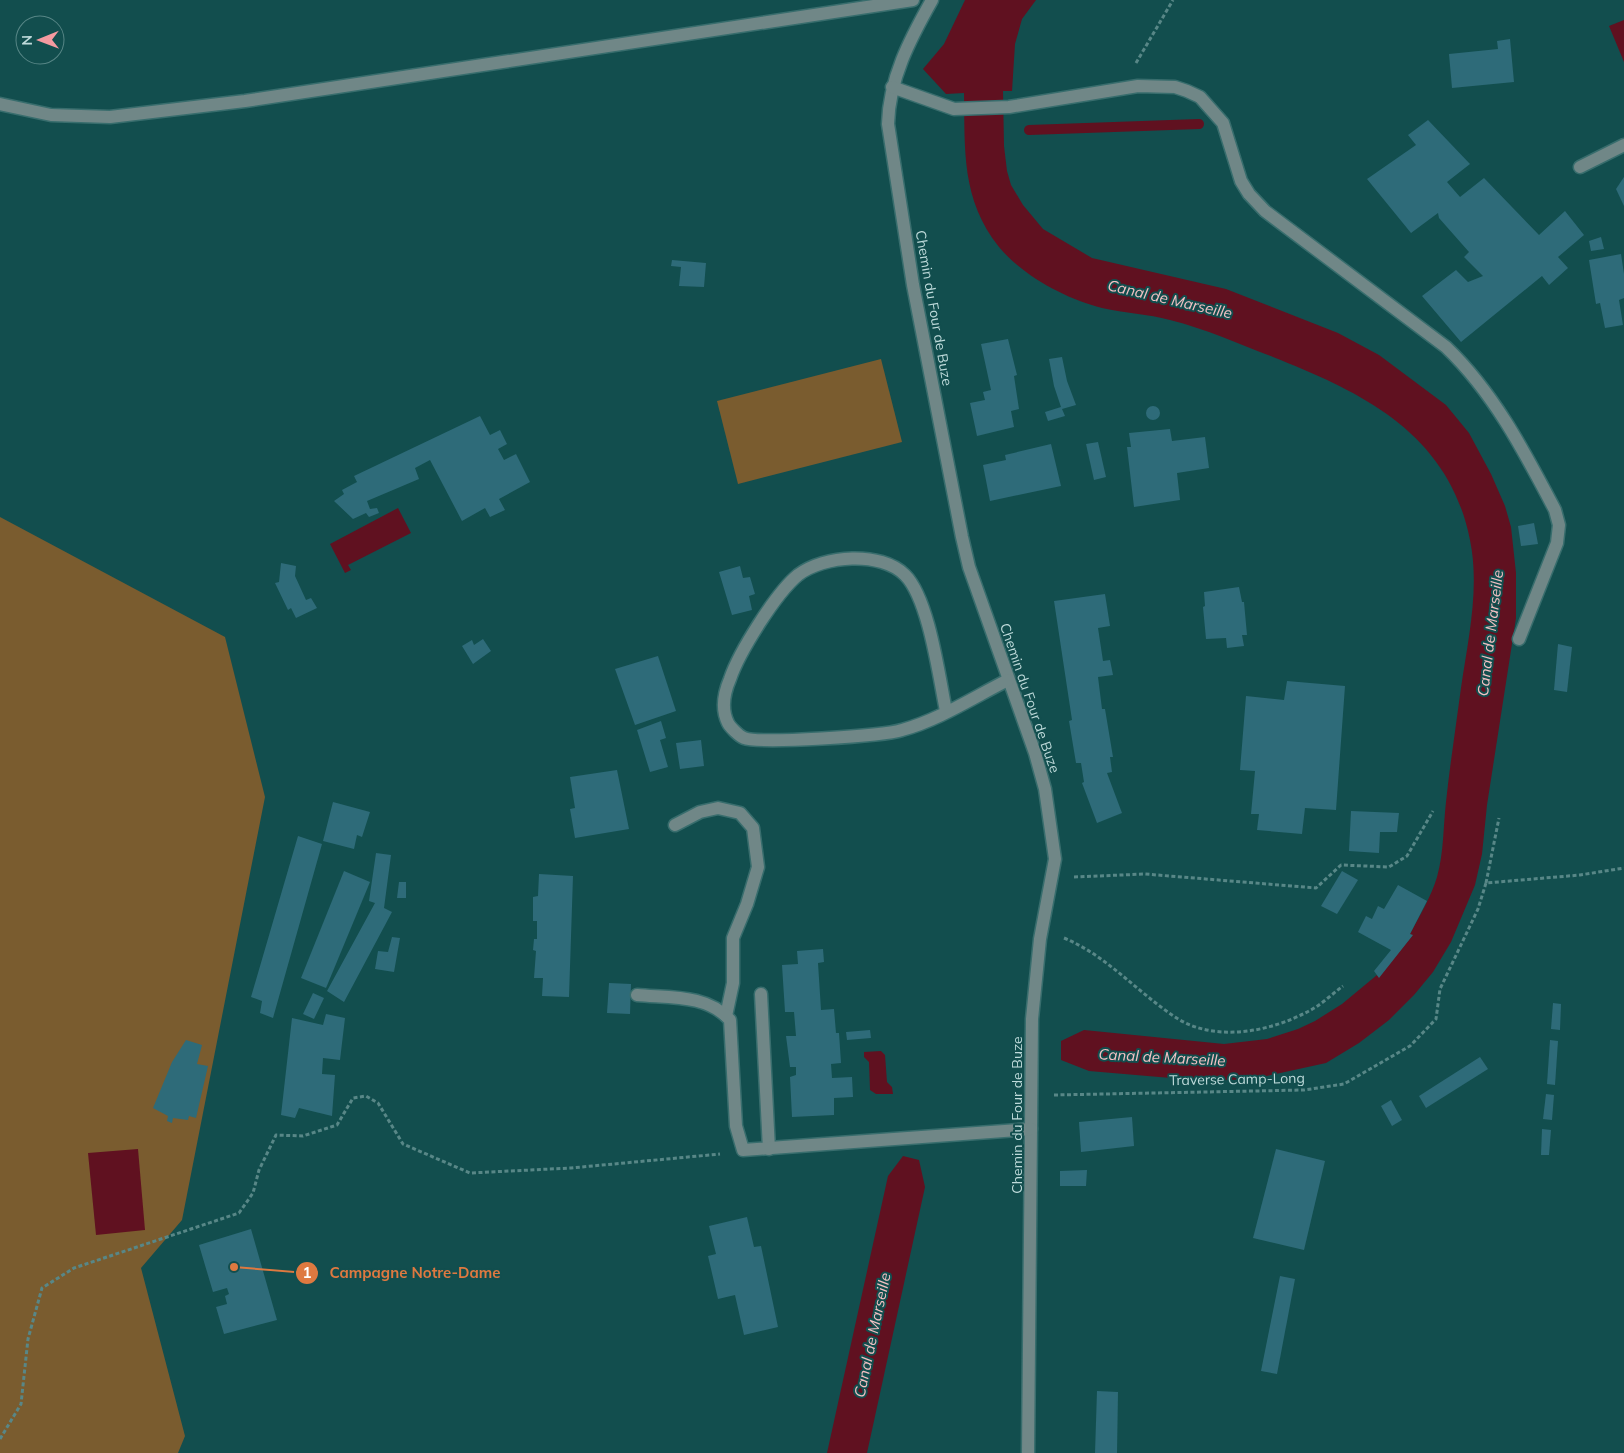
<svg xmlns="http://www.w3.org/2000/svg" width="1624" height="1453" font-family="Mulish,sans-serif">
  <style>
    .green { fill: #7a5c2f }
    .water { fill: #601120 }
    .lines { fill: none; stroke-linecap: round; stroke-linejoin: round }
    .stream { stroke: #601120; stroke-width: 10 }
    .building { fill: #2e6b79 }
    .minor-casing { stroke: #386d6d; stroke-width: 15 }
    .path { stroke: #588787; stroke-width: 3; stroke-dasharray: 4 2.5; stroke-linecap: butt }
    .minor { stroke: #708787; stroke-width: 12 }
    .labels { text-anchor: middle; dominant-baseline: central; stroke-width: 4; stroke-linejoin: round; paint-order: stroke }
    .street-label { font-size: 14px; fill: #bedada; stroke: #124e4e }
    .water-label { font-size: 15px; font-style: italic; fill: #f4c2c4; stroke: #124e4e }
    .leader { fill: none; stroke: #de7940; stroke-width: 2 }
    .callout-dot { fill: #de7940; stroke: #124e4e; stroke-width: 2 }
    .mark-label { font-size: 15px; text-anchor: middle; font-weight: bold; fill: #fff }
    .callout-label { font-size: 15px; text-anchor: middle; font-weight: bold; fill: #de7940; stroke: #124e4e; stroke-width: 4; stroke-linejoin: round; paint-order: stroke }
  </style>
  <rect width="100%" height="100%" fill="#124e4e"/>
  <g class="green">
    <polygon points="881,359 902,442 738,484 717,401"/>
    <polygon points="0,517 225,637 265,797 182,1220 141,1268 185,1436 178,1453 0,1453"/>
  </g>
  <g class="water">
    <path d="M965,0h71l-14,19 -7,25 -3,47h-9l1,55 3,25 4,14 12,20 20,24 49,29 134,31 112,44 41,22 67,50 23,28 22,41 14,32 6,21 5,46v45l-29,187 -5,49 -7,31 -24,57 -18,30 -19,23 -25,25 -30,23 -33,20 -73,16 -47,2 -117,-10 -28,-11v-19l23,-11 140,14 43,-5 31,-10 17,-8 27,-17 35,-29 2,2 33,-41 -2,-2c10,-19 21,-37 27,-57 7,-25 6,-49 9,-75 4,-38 10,-76 15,-114 7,-48 19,-100 9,-148 -21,-106 -106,-147 -197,-183 -34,-13 -67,-28 -103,-37 -22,-6 -45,-7 -68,-12 -36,-9 -79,-32 -103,-61 -38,-48 -34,-97 -35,-154l-18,1 -23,-25 21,-25z"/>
    <polygon points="1624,20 1624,62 1609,26"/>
    <polygon points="398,508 411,533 348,565 351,570 345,573 330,544"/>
    <polygon points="881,1051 885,1055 887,1082 892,1087 893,1094 876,1094 870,1090 869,1062 864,1057 864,1052"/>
    <polygon points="138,1149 145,1230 96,1235 88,1153"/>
    <polygon points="903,1156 919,1160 925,1187 867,1453 827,1453 888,1176"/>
  </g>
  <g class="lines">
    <polyline class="stream" points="1029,130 1199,124"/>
  </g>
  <g class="building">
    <polygon points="1510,39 1514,82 1452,88 1449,54 1498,49 1497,41"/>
    <polygon points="1428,120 1470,164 1447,182 1460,197 1484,178 1539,235 1565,211 1584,235 1558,257 1568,268 1549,285 1542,276 1461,342 1422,296 1456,270 1468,282 1483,276 1464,257 1469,252 1439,218 1438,213 1411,233 1367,179 1416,145 1408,135"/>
    <polygon points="1624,177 1624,206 1616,189"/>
    <polygon points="1601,237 1604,249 1591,251 1589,241"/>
    <polygon points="1621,254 1624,274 1624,298 1619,300 1623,325 1605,328 1600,303 1596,304 1589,260"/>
    <polygon points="672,260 706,263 704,287 679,286 681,267 671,266"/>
    <polygon points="1008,339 1017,375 1014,376 1019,409 1011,411 1014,427 977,436 970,403 985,400 983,392 991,390 981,344"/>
    <polygon points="1062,357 1067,381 1076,405 1062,409 1065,416 1048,421 1045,412 1061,407 1054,386 1049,359"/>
    <circle cx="1153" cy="413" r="7"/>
    <polygon points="480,416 490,435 500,430 507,444 498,449 504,460 516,454 530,482 499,499 505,510 490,517 485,508 462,521 430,460 415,468 419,479 367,501 370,509 377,508 379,513 369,517 366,513 353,519 334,501 344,494 342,490 357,482 354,476"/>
    <polygon points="1170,429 1172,441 1205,437 1209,468 1177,473 1180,500 1134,507 1127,447 1131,447 1129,433"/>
    <polygon points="1098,442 1106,477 1094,480 1086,444"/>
    <polygon points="1051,444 1061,486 990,501 983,465 1006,460 1005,455"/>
    <polygon points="1534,523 1538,544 1521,546 1518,526"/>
    <polygon points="281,563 296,566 295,576 306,600 311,598 317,608 296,618 291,608 288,610 275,583 279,582"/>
    <polygon points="740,566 743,578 750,577 755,594 749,596 752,610 732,615 719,572"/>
    <polygon points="1239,587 1242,602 1244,602 1247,635 1242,635 1244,646 1227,648 1226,638 1206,639 1203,607 1205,606 1204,592"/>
    <polygon points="1105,594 1110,626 1098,628 1103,661 1110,660 1113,675 1098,677 1102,709 1105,709 1113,757 1110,757 1112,772 1107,773 1122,813 1097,823 1082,783 1084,782 1081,763 1076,763 1069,721 1072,720 1054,601"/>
    <polygon points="483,639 491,651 473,664 462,646 472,640 474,645"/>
    <polygon points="1558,644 1572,647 1567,692 1554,690"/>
    <polygon points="658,656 676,711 635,725 615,669"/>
    <polygon points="1287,681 1345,686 1336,810 1305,808 1302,834 1257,830 1259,814 1251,814 1255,771 1240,770 1246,696 1284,700"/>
    <polygon points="661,721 666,738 660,740 668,767 650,772 637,730"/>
    <polygon points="701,740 704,766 680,769 676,743"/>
    <polygon points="617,770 629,829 575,838 570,809 575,808 570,777"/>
    <polygon points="333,802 370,812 362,837 357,835 354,849 323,841"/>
    <polygon points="1351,811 1399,813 1397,832 1380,832 1379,853 1349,851"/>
    <polygon points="298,836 322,844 273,1018 260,1013 262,1001 251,997"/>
    <polygon points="376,853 391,855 384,908 392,912 344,1002 327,991 375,903 369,901"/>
    <polygon points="344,871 370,882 326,988 301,978"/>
    <polygon points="1342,871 1358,880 1337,914 1321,906"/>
    <polygon points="539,874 573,876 569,997 542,996 543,978 534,978 536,951 533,950 534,939 537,939 537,921 533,921 533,897 538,896"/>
    <polygon points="399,882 406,882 406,898 397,898"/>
    <polygon points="1398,885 1427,901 1410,934 1413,935 1379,978 1374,971 1391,950 1358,932 1366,916 1372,919 1378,906 1384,909"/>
    <polygon points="392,937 400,938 394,972 375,969 378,951 388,952"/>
    <polygon points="823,949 824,962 818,963 821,1010 834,1009 836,1033 839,1033 841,1063 831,1064 832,1078 852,1077 853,1097 834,1098 834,1115 792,1117 790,1077 796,1075 796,1067 790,1067 786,1036 796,1036 794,1012 785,1012 782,965 798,964 797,951"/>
    <polygon points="609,983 631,984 630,1014 607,1013"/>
    <polygon points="313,993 324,998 314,1019 303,1014"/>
    <polygon points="1553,1003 1561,1004 1560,1030 1551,1029"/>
    <polygon points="326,1014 345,1018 340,1060 323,1058 322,1074 335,1075 332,1116 299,1108 295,1118 281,1115 292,1018 323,1025"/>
    <polygon points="870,1030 871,1038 847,1040 846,1032"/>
    <polygon points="186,1040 202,1045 197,1064 208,1066 196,1118 189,1116 188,1120 173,1118 172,1123 167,1121 168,1116 153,1108 172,1062"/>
    <polygon points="1550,1040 1558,1041 1555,1085 1547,1084"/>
    <polygon points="1480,1057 1488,1069 1426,1108 1419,1096"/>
    <polygon points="1546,1094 1554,1095 1552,1120 1543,1119"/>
    <polygon points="1391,1100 1402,1120 1392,1126 1381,1106"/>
    <polygon points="1132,1117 1134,1146 1081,1152 1079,1122"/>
    <polygon points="1542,1129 1551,1130 1549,1155 1541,1155"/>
    <polygon points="1276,1149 1325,1161 1304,1250 1253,1238"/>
    <polygon points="1087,1170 1086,1186 1060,1186 1060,1171"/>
    <polygon points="747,1217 754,1247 761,1246 778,1327 744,1335 735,1295 718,1299 708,1256 716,1254 709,1226"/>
    <polygon points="251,1229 277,1320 224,1334 216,1307 227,1304 225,1296 229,1294 227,1288 213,1292 199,1245"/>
    <polygon points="1280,1276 1295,1279 1277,1374 1261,1371"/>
    <polygon points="1097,1391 1118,1392 1117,1453 1095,1453"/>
  </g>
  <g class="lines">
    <g class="minor-casing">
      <g id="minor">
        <path d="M932,0c-22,39 -43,79 -44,124l25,161 49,252 7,30 66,186 10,36 10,70 -15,80 -8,80 -4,434"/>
        <path d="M892,87l62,22 55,-2 129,-21 37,1 12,4 13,6 23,26 18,58 8,13 16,17 181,136c48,46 78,104 109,163l4,15 -2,18 -38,96"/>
        <polyline points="0,104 51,115 110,117 245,101 913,0"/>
        <polyline points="1580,167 1624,145"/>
        <path d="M946,711c-7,-34 -17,-112 -41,-136 -24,-24 -81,-20 -107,0 -22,18 -59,77 -68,104 -6,14 -9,30 -2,44 2,4 11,13 16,15 16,6 139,-2 158,-8 37,-10 72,-33 106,-50"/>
        <polyline points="675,825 700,812 718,808 740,813 753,828 758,867 747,904 733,938 733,983 726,1016"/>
        <polyline points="761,994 769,1149"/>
        <path d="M637,995c32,3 70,-1 93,25l6,106 7,24 288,-21"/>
      </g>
    </g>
    <g class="path">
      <polyline points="1136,63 1173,0"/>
      <polyline points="1074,877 1145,874 1316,888 1341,865 1389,867 1407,856 1433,811"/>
      <polyline points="1486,883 1499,818"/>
      <path d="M1064,938c43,18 72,53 111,79 39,26 95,15 134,-6 12,-6 23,-17 34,-25"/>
      <polyline points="1054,1095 1304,1090 1344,1084 1410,1046 1436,1019 1440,989 1478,909 1486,883 1580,875 1624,868"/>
      <polyline points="0,1439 21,1404 28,1339 42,1288 74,1268 239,1213 253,1193 259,1170 276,1135 303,1136 337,1125 353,1098 366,1096 378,1103 403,1144 470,1173 571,1168 720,1154"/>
    </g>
    <use href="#minor" class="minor"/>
  </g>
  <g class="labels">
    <g class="street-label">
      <text transform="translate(934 308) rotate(80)">Chemin du Four de Buze</text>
      <text transform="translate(1030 698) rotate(71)">Chemin du Four de Buze</text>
      <text transform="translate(1237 1079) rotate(-1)">Traverse Camp-Long</text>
      <text transform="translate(1017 1115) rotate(-90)">Chemin du Four de Buze</text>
    </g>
    <g class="water-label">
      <text transform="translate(1170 299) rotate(13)">Canal de Marseille</text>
      <text transform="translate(1490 633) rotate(-83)">Canal de Marseille</text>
      <text transform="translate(1162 1057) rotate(3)">Canal de Marseille</text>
      <text transform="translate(872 1335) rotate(-78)">Canal de Marseille</text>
    </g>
  </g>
  <path class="leader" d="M234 1267L307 1273"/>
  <g class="callout-dot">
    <circle cx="234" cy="1267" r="5"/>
    <circle cx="307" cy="1273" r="12"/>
  </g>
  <g class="mark-label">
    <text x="307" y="1278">1</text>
  </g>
  <g class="callout-label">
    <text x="415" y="1278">Campagne Notre-Dame</text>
  </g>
  <g transform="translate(40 40) rotate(269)"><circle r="24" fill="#124e4e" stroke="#578686"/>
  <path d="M0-4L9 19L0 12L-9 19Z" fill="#f49aa0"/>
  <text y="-8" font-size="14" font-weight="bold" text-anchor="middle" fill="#bedada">N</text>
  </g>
</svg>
